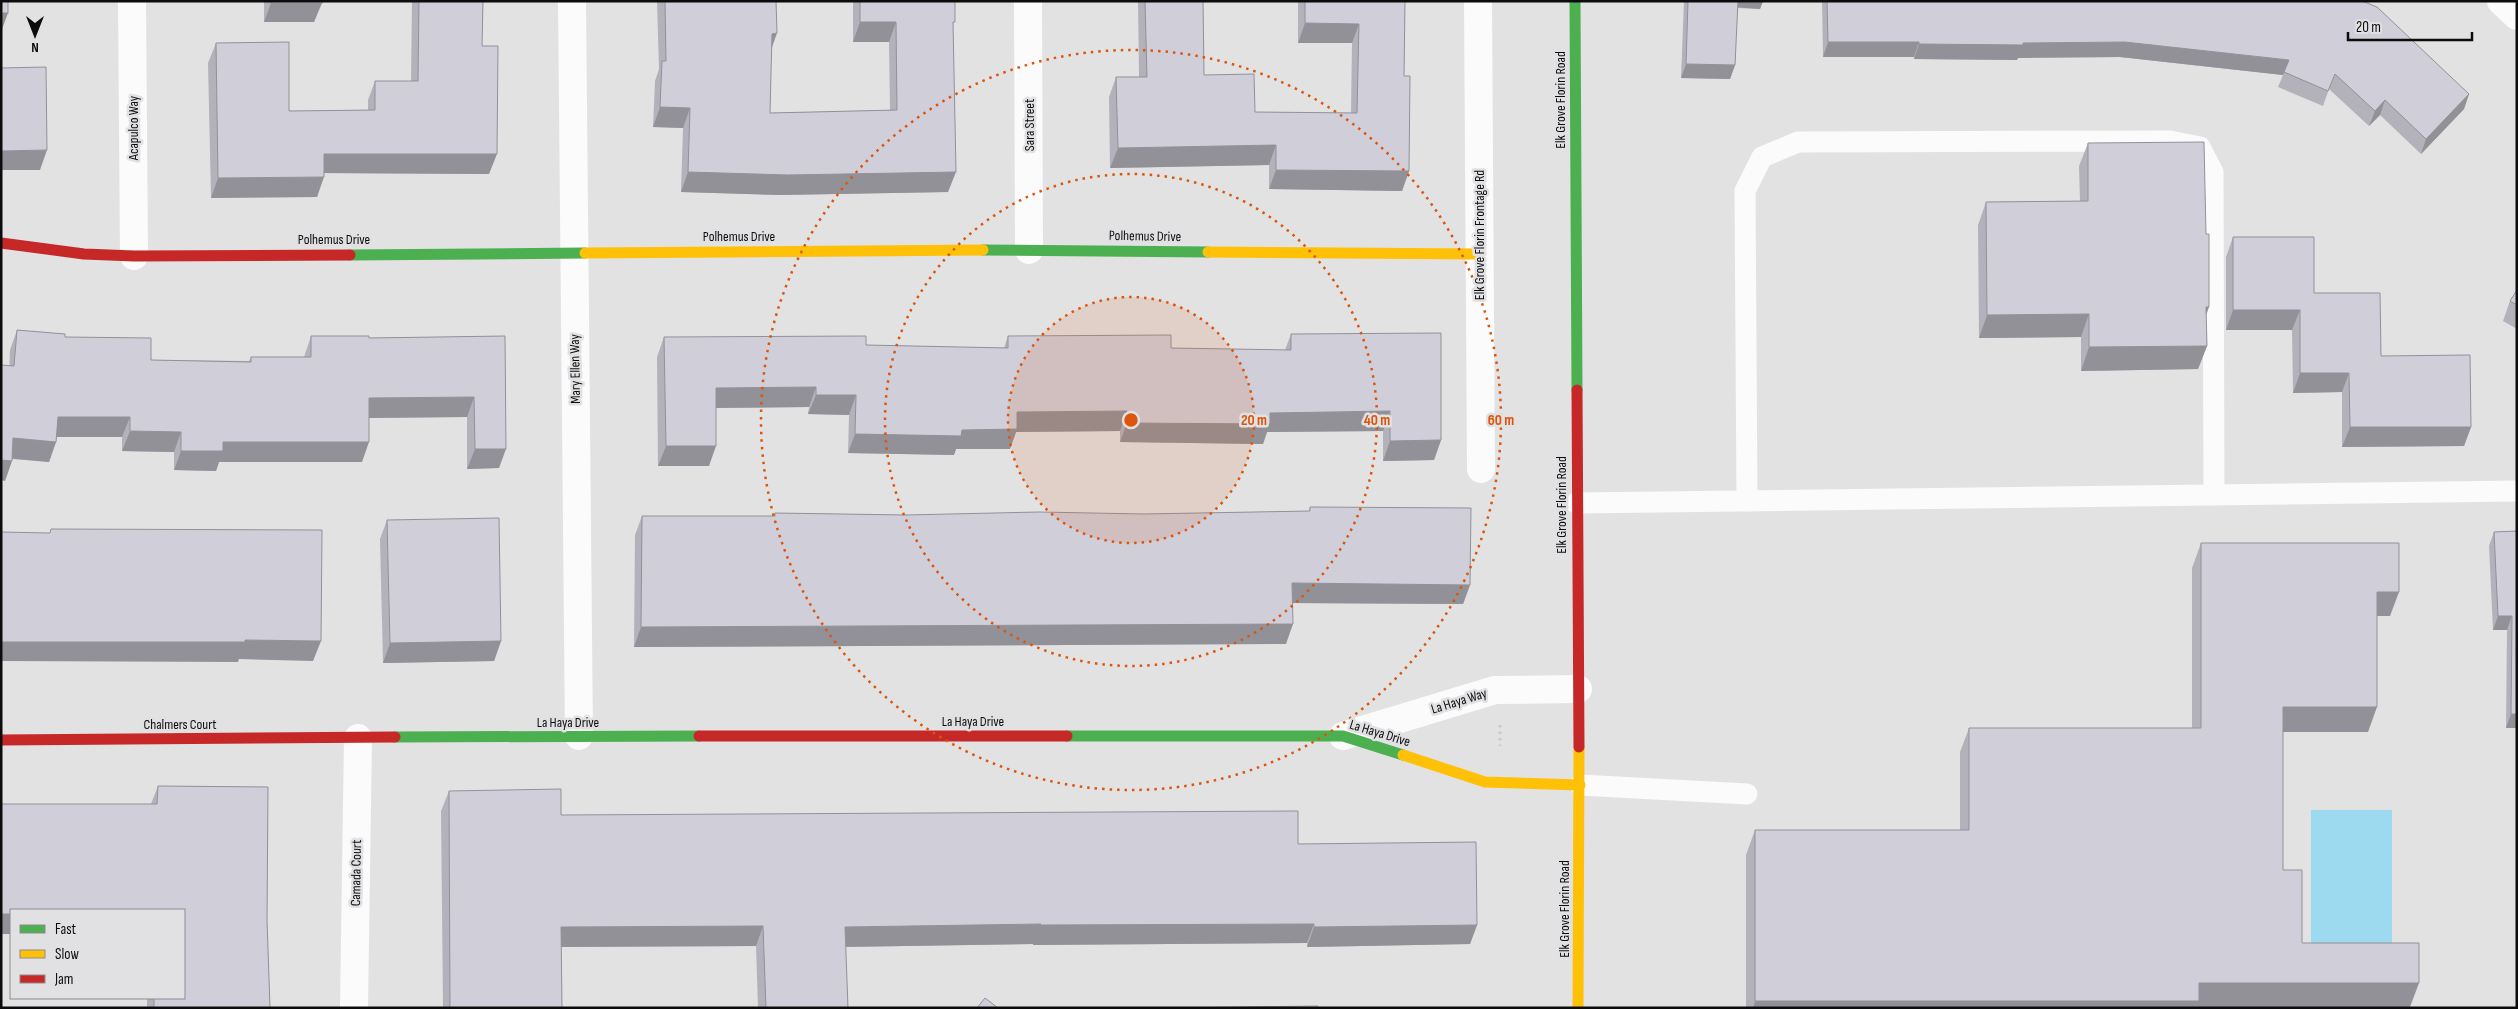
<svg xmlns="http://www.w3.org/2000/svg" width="2518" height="1009" font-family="'Sofia Sans Condensed',sans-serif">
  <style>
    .water { fill: #9dd9ef }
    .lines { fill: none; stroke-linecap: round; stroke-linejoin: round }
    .path { stroke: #cacacb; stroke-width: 3; stroke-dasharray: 2.5 4; stroke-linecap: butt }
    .lane { stroke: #fbfbfb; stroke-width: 21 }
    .street { stroke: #fbfbfb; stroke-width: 28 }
    .fast { stroke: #4caf50; stroke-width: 11 }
    .slow { stroke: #ffc107; stroke-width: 11 }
    .jam { stroke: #c62828; stroke-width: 11 }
    .wall { fill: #b3b2bb }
    .shaded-wall { fill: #929198 }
    .building { fill: #d0cfd9; stroke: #929198 }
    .ring { fill: none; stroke: #dd550c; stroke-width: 2.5; stroke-dasharray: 2.5 5 }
    .labels { text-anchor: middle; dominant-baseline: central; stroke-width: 5; stroke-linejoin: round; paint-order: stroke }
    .street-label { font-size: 14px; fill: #0c0c0d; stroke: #e1e1e4 }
    .centre { fill: #dd550c; stroke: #e1e1e4; stroke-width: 2.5 }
    .ring-label { font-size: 15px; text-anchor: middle; font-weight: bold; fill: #dd550c; stroke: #e1e1e4; stroke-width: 5; stroke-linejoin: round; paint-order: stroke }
  </style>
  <rect width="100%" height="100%" fill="#e2e2e3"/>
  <rect class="water" x="2311" y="810" width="81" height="142"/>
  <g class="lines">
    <polyline class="path" points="1500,725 1500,746"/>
    <g class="lane">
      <polyline points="1747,501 1745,191 1762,157 1798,142 2170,141 2200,147 2213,172 2214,495"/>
      <polyline points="1576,503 2517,491"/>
      <polyline points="1580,785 1747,794"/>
    </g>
    <g class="street">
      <polyline points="132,1 134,256"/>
      <polyline points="572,1 579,736"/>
      <polyline points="1028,1 1029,250"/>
      <polyline points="1478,1 1481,469"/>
      <polyline points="2501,1 2517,16"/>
      <polyline points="1343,736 1495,690 1578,689"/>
      <polyline points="354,1008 358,738"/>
    </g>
    <g class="fast">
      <polyline points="1575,1 1577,390"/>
      <polyline points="983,250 1208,252"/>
      <polyline points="350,255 585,253"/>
      <polyline points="1067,736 1343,736 1403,755"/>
      <polyline points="395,737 699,736"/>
    </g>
    <g class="slow">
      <polyline points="1208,252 1478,254"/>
      <polyline points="585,253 983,250"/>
      <polyline points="1403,755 1485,782 1580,785"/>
      <polyline points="1578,1008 1579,747"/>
    </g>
    <g class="jam">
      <polyline points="1,243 84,254 134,256 350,255"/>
      <polyline points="1577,390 1579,747"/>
      <polyline points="699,736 1067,736"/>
      <polyline points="1,740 395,737"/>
    </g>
  </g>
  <g class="wall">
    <polygon points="264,1 322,1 314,22 264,22"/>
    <polygon points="412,1 483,1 482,46 489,174 324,173 317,197 211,198 208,63 216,43 289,111 368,110 368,100 375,81 411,81"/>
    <polygon points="657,1 776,1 771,49 770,113 890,110 889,42 853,42 853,1 955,1 953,27 948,192 780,195 681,192 683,128 653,127 655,81 659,69"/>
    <polygon points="1138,1 1203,1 1204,75 1255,112 1351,113 1352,43 1298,43 1298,1 1405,1 1404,76 1409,171 1402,191 1269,189 1269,165 1110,168 1109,97 1116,77 1139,77"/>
    <polygon points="1684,1 1763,1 1760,9 1737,8 1735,65 1730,79 1681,78"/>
    <polygon points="1822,1 2362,1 2469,94 2464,109 2421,154 2380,115 2369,126 2329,89 2323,106 2278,87 2283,75 2120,57 2018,58 2017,60 1914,59 1914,57 1823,57"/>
    <polygon points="2088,143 2206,316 2207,346 2198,369 2081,371 2081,337 1979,338 1978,225 1986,202 2080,201 2079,166"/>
    <polygon points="2233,237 2314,293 2381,356 2471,427 2464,446 2342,447 2342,392 2293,393 2292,330 2226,330 2226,257"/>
    <polygon points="2517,290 2517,329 2503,321 2510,301"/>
    <polygon points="17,330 65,337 151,360 249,361 251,357 304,357 311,336 369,338 505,336 499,468 467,469 467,417 369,418 362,462 219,462 216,471 174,470 174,452 122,451 122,437 57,437 56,442 49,462 12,459 5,481 10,350"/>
    <polygon points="1291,334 1441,440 1434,460 1383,461 1383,431 1267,432 1263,444 1120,442 1120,431 1016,432 1010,449 956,449 954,455 848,453 849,415 808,414 809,407 716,408 709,466 658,466 657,357 664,337 866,345 1004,348 1008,336 1171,348 1285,350"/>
    <polygon points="1310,507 1470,585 1463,604 1292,603 1286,644 634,647 635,535 642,516 774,516 775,513 906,515 1144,514 1309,511"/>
    <polygon points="387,520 501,641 494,661 383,663 380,539"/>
    <polygon points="2517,531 2517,728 2506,728 2507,630 2493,630 2489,546 2494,532"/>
    <polygon points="2201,543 2390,616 2377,616 2368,732 2283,732 2283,870 2302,943 2410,1007 1746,1008 1746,855 1755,830 1960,830 1960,752 1969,728 2192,728 2192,568"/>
    <polygon points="158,786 268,787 267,920 270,1008 147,1008 147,998 184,998 184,910 11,910 11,934 1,934 1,804 151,804"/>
    <polygon points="449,791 561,815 1298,844 1477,925 1470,944 1307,947 1307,943 1033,945 1033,944 845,947 848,1008 758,1008 756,946 561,947 562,1008 443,1008 441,811"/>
  </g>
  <g class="shaded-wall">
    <polygon points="1735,1 1763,1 1760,9 1733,7"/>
    <polygon points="271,3 322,3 314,22 264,22"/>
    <polygon points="1,13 8,13 1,32"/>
    <polygon points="860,22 896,22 889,42 853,42"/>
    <polygon points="1305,23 1359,24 1352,43 1298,43"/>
    <polygon points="777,33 770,53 772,34"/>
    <polygon points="1828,42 1919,42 1914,57 1823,57"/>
    <polygon points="2125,42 2289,60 2283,75 2120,57 2018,58 2017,60 1914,59 1919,44"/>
    <polygon points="1686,64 1735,65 1730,79 1681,78"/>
    <polygon points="2469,94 2464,109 2421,154 2426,139"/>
    <polygon points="2385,100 2380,115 2369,126 2375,111"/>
    <polygon points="660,107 690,108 683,128 653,127"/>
    <polygon points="1276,145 1269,165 1110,168 1118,148"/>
    <polygon points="47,150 40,170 1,170 1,151"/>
    <polygon points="324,154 497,154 489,174 317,173"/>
    <polygon points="1276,170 1409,171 1402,191 1269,189"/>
    <polygon points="688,172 956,172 948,192 780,195 681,192"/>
    <polygon points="324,177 317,197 211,198 218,178"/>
    <polygon points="2206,307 2209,307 2201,330"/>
    <polygon points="2233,310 2300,310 2292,330 2226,330"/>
    <polygon points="2089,314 2081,337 1979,338 1987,315"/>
    <polygon points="2207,346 2198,369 2081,371 2089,347"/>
    <polygon points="2300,373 2349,373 2342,392 2293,393"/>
    <polygon points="816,387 809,407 708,408 716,388"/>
    <polygon points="816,395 856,395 849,415 808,414"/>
    <polygon points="474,397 467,417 362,418 369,398"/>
    <polygon points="1127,411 1120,431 1016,432 1010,449 956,449 954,455 848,453 855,434 962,430 1017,412"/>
    <polygon points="1390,411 1383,431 1267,432 1263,444 1120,442 1127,423 1270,413"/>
    <polygon points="58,417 130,417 122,437 51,437"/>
    <polygon points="2350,427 2471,427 2464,446 2342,447"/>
    <polygon points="130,431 181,432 174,452 122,451"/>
    <polygon points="13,438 56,442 49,462 6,458"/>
    <polygon points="1441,440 1434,460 1383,461 1390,441"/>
    <polygon points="223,442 369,442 362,462 219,462 216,471 174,470 181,451"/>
    <polygon points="666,446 716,446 709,466 658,466"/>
    <polygon points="475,449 506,449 499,468 467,469"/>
    <polygon points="1,460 12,461 5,481 1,480"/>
    <polygon points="1292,583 1470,585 1463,604 1285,603"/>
    <polygon points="2377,592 2399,592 2390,616 2368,616"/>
    <polygon points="2498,616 2512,616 2507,630 2493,630"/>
    <polygon points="1293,624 1286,644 634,647 641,627"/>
    <polygon points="245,640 321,641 313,661 239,659 238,662 1,661 1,642"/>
    <polygon points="501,641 494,661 383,663 390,643"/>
    <polygon points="2283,707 2377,707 2368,732 2274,732"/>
    <polygon points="2511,714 2517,714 2517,728 2506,728"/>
    <rect x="1" y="914" width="10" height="20"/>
    <polygon points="1041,924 1314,924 1307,943 1033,945 1033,944 837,947 845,927"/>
    <polygon points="1477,925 1470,944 1307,947 1314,927"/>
    <polygon points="763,926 756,946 554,947 561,927"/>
    <polygon points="2199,983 2419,983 2410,1007 1753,1008 1755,1001"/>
  </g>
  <g class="building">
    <rect x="1" y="1" width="7" height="12"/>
    <rect x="271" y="1" width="51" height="2"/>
    <polygon points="419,1 483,1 482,46 498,46 497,154 324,154 324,177 218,178 216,43 289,42 289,111 375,110 375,81 418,81"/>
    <polygon points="665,1 776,1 777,33 772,34 770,113 897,110 896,22 860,22 860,1 955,1 955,22 953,22 956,172 788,175 688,172 690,108 660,107 662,61 666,61"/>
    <polygon points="1145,1 1203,1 1204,75 1254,74 1255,112 1357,113 1359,24 1305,23 1305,1 1405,1 1404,76 1410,76 1409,171 1276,170 1276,145 1118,148 1116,77 1147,77"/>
    <polygon points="1688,1 1738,1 1735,65 1686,64"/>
    <polygon points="1827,1 2362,1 2377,7 2469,94 2426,139 2385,100 2375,111 2335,74 2328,91 2284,72 2289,60 2125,42 2023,43 2023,45 1919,44 1919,42 1828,42"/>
    <polygon points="46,67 47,150 1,151 1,68"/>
    <polygon points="2204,142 2206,234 2209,234 2209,307 2206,307 2207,346 2089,347 2089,314 1987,315 1986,202 2088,201 2088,143"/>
    <polygon points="2233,237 2314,237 2314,293 2380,293 2381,356 2470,355 2471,427 2350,427 2349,373 2300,373 2300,310 2233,310"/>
    <polygon points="2517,290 2517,305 2510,301"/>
    <polygon points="17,330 65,334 65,337 151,338 151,360 251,362 251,357 311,357 311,336 369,336 369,338 505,336 506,449 475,449 474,397 369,398 369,442 223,442 223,451 181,451 181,432 130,431 130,417 58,417 56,442 13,438 12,461 1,460 1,365 14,366"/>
    <polygon points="1441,333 1441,440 1390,441 1390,411 1270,413 1270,424 1127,423 1127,411 1017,412 1017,429 962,430 961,436 855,434 856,395 816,395 816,387 716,388 716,446 666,446 664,337 866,336 866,345 1008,348 1008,336 1171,335 1171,348 1291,350 1291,334"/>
    <polygon points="1310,507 1471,508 1470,585 1292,583 1293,624 641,627 642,516 775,516 775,513 906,515 1039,512 1144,514 1310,511"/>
    <polygon points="499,518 501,641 390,643 387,520"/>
    <polygon points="51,529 322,530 321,641 245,640 245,642 1,642 1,532 50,533"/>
    <polygon points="2517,531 2517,714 2511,714 2512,616 2498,616 2494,532"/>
    <polygon points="2201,543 2399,543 2399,592 2377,592 2377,707 2283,707 2283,870 2302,870 2302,943 2419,943 2419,983 2199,983 2199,1001 1755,1001 1755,830 1969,830 1969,728 2201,728"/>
    <polygon points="158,786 268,787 267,920 270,1008 154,1008 154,998 184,998 184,910 11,910 11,914 1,914 1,804 157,804"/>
    <polygon points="561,789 561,815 1298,811 1298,844 1476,842 1477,925 1314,927 1314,924 1040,925 1041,924 845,927 848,1008 766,1008 763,926 561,927 562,1008 450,1008 449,791"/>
    <polygon points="985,998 998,1008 977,1008"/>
    <polygon points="1318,1006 1318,1008 1170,1008"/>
  </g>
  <circle cx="1131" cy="420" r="123" fill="#dd550c" fill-opacity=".12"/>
  <g class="ring">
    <circle cx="1131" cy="420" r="123"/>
    <circle cx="1131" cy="420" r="246"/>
    <circle cx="1131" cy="420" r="370"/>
  </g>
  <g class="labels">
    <g class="street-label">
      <text transform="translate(1560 100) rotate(-90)">Elk Grove Florin Road</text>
      <text transform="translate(1029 125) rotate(-90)">Sara Street</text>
      <text transform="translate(133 128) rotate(-90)">Acapulco Way</text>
      <text transform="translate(1479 235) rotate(-90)">Elk Grove Florin Frontage Rd</text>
      <text x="739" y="236">Polhemus Drive</text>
      <text transform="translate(1145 236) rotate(1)">Polhemus Drive</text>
      <text x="334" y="239">Polhemus Drive</text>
      <text transform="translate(575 369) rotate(-91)">Mary Ellen Way</text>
      <text transform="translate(1561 505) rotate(-90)">Elk Grove Florin Road</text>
      <text transform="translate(1459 701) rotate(-17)">La Haya Way</text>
      <text x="973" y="721">La Haya Drive</text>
      <text x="568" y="722">La Haya Drive</text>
      <text x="180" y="724">Chalmers Court</text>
      <text transform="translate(1380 733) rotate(17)">La Haya Drive</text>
      <text transform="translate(356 873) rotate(-89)">Camada Court</text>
      <text transform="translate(1564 909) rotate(-90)">Elk Grove Florin Road</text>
    </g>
  </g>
  <circle cx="1131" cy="420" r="8" class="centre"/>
  <g class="ring-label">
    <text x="1254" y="425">20 m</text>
    <text x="1377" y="425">40 m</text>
    <text x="1501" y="425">60 m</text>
  </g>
  <rect width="2518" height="1009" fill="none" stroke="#0c0c0d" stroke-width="5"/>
  <rect x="10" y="909" width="175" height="90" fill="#e1e1e4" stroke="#8c8c8e"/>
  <rect x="20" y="925" width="25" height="8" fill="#4caf50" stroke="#8c8c8e"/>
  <text x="55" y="934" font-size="15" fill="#0c0c0d">Fast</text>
  <rect x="20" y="950" width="25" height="8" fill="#ffc107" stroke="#8c8c8e"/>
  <text x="55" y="959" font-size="15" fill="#0c0c0d">Slow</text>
  <rect x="20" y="975" width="25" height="8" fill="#c62828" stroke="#8c8c8e"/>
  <text x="55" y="984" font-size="15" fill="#0c0c0d">Jam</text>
  <g transform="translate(35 35) rotate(180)" stroke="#e1e1e4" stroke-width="4" paint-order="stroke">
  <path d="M0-4L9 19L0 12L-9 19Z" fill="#0c0c0d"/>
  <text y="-8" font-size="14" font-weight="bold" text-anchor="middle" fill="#0c0c0d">N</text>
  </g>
  <path d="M2348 32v8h124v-8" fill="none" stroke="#0c0c0d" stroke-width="2.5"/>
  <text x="2356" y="32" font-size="15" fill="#0c0c0d" stroke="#e1e1e4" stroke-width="4" paint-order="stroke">20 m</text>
</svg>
